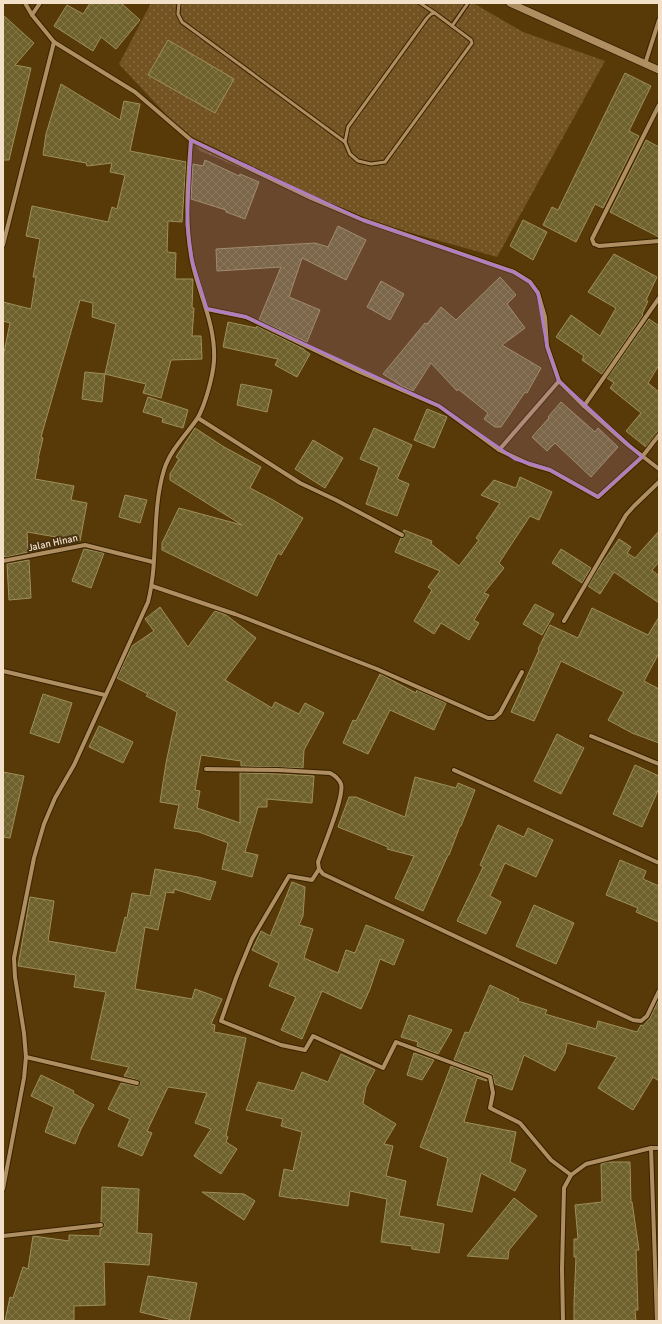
<svg xmlns="http://www.w3.org/2000/svg" width="662" height="1324" font-family="Signika,sans-serif">
  <style>
    .grass { fill: url(#grass-dots) }
    .building { fill: url(#building-cross-hatch); stroke: #9e8f5a }
    .lines { fill: none; stroke-linecap: round; stroke-linejoin: round }
    .service-casing { stroke: #382200; stroke-width: 5 }
    .minor-casing { stroke: #382200; stroke-width: 6 }
    .tertiary-casing { stroke: #382200; stroke-width: 9 }
    .service { stroke: #af8e61; stroke-width: 3 }
    .minor { stroke: #af8e61; stroke-width: 4 }
    .tertiary { stroke: #af8e61; stroke-width: 7 }
    .marked { fill: #b17dc4; fill-opacity: 0.2; stroke: #b17dc4; stroke-width: 3; stroke-linejoin: round }
    .labels { text-anchor: middle; dominant-baseline: central; stroke-width: 4; stroke-linejoin: round; paint-order: stroke }
    .street-label { font-size: 10px; fill: #f2e0c9; stroke: #48310e }
  </style>
  <defs>
    <pattern id="grass-dots" width="8" height="8" patternUnits="userSpaceOnUse"><rect width="8" height="8" fill="#745322"/><path d="M2 2h.1M6 6h.1" fill="none" stroke="#886b41" stroke-width="1.8" stroke-linecap="round"/></pattern>
    <pattern id="building-cross-hatch" width="8" height="8" patternUnits="userSpaceOnUse"><rect width="8" height="8" fill="#6f612c"/><path d="M0 0l8 8M0 8l8-8" fill="none" stroke="#847749"/></pattern>
  </defs>
  <rect width="100%" height="100%" fill="#573a08"/>
  <polygon class="grass" points="151,3 473,3 523,32 605,61 497,257 369,221 200,151 119,64"/>
  <g class="building">
    <polygon points="90,3 121,3 140,20 116,49 101,37 93,51 54,26 67,5 83,14"/>
    <polygon points="3,15 34,43 15,65 31,68 9,160 3,160"/>
    <polygon points="168,40 234,79 215,113 148,75"/>
    <polygon points="625,73 651,86 629,131 639,136 603,208 595,204 576,242 543,225 552,207 558,210"/>
    <polygon points="61,84 120,120 124,101 140,104 130,151 186,162 182,222 168,221 167,252 176,253 175,279 193,279 192,308 194,308 192,336 201,336 202,359 171,360 161,398 143,393 146,384 105,374 116,324 92,317 93,303 80,300 41,437 43,438 38,459 39,459 35,479 74,486 71,500 87,503 80,541 27,532 28,552 6,557 3,556 3,357 10,323 3,321 3,302 31,309 36,277 33,277 40,239 26,236 32,206 108,222 112,207 117,209 125,175 110,172 112,163 87,166 86,163 43,155 46,134"/>
    <polygon points="646,140 659,147 659,237 610,212"/>
    <polygon points="205,160 239,176 240,174 259,182 245,219 226,212 226,210 191,199 193,164 203,166"/>
    <polygon points="523,220 547,232 533,260 510,246"/>
    <polygon points="338,226 366,240 346,280 302,258 289,297 320,310 307,342 259,320 281,267 217,271 216,249 315,243 328,247"/>
    <polygon points="614,254 657,277 646,300 648,301 642,314 643,315 602,374 582,360 584,356 556,337 571,315 600,336 616,308 588,292"/>
    <polygon points="500,277 516,295 507,304 525,328 502,345 541,368 527,393 525,392 501,427 495,427 484,419 488,413 458,389 457,391 431,363 413,391 402,386 383,374 425,323 427,324 441,307 456,320"/>
    <polygon points="381,281 404,294 390,320 367,307"/>
    <polygon points="649,319 659,326 659,365 648,383 659,392 659,431 646,447 626,431 641,413 610,388 614,383 607,378"/>
    <polygon points="228,322 256,328 257,326 304,349 304,350 310,354 297,377 275,365 278,359 223,347"/>
    <polygon points="85,372 105,374 102,402 82,399"/>
    <polygon points="241,384 272,390 267,412 237,405"/>
    <polygon points="148,397 188,410 183,428 162,422 163,418 143,412"/>
    <polygon points="561,402 595,432 598,428 618,447 591,477 555,443 547,451 532,437 549,418 548,417"/>
    <polygon points="427,409 447,417 434,448 414,440"/>
    <polygon points="195,428 224,447 261,467 250,488 273,500 303,518 281,555 278,553 257,596 162,550 162,543 179,508 242,525 170,480 170,474 179,459 176,457"/>
    <polygon points="374,428 412,445 397,479 409,484 397,516 366,504 379,467 360,459"/>
    <polygon points="313,440 343,458 325,488 295,469"/>
    <polygon points="520,477 552,492 539,520 530,516 499,563 504,568 484,593 489,595 474,620 479,623 469,640 441,623 434,634 414,621 432,590 428,587 440,571 395,552 401,538 404,538 405,536 403,532 404,530 432,541 431,544 459,566 479,540 476,538 500,503 481,495 494,480 516,488"/>
    <polygon points="125,495 147,500 140,523 119,517"/>
    <polygon points="659,531 659,562 652,570 659,576 659,603 614,572 600,594 588,586 600,566 619,539 631,547 627,553 635,558"/>
    <polygon points="84,549 104,553 91,588 72,581"/>
    <polygon points="561,549 591,568 582,583 552,563"/>
    <polygon points="29,560 31,598 9,600 7,564"/>
    <polygon points="535,604 554,614 542,635 523,624"/>
    <polygon points="160,607 188,647 215,611 226,615 256,638 225,680 272,708 275,702 299,714 305,703 324,713 304,750 303,768 241,766 241,761 201,755 195,790 200,791 197,808 240,823 240,773 278,774 314,776 312,803 267,799 267,807 258,807 245,852 258,855 252,877 222,869 228,843 199,832 174,828 179,805 160,802 166,763 177,712 146,696 148,694 117,678 132,646 154,631 145,619"/>
    <polygon points="592,608 648,635 659,617 659,653 644,681 659,689 659,743 632,733 608,720 624,692 561,661 534,721 511,712 539,650 538,649 550,625 578,638"/>
    <polygon points="380,674 416,693 417,690 446,703 434,730 390,710 368,754 343,743 353,720 356,721"/>
    <polygon points="43,694 72,703 59,743 30,733"/>
    <polygon points="99,726 133,742 123,763 89,747"/>
    <polygon points="557,734 584,748 561,794 534,781"/>
    <polygon points="635,765 659,776 659,788 642,827 613,814"/>
    <polygon points="3,772 24,776 10,838 3,837"/>
    <polygon points="415,777 456,788 458,783 475,790 461,826 460,826 449,855 448,855 423,911 395,898 414,856 387,849 388,847 338,827 349,797 356,797 405,817"/>
    <polygon points="498,825 524,837 528,828 553,840 536,877 505,863 490,896 501,902 486,934 457,921 483,867 480,865"/>
    <polygon points="620,860 646,871 643,879 659,886 659,922 636,912 638,908 606,895"/>
    <polygon points="155,869 198,877 216,882 210,900 174,889 174,893 166,892 158,930 145,927 135,989 192,999 195,989 222,999 211,1024 215,1025 214,1032 246,1038 226,1136 228,1137 226,1142 237,1149 221,1174 194,1156 211,1129 195,1123 207,1093 168,1087 147,1131 152,1133 142,1156 118,1146 130,1119 108,1109 121,1083 137,1086 140,1085 140,1082 138,1080 124,1076 129,1067 91,1059 106,992 74,987 76,975 18,966 30,897 54,901 48,941 116,953 125,917 127,918 132,893 150,896"/>
    <polygon points="292,882 305,887 303,916 299,925 313,929 304,958 338,973 346,950 355,953 366,925 404,940 394,965 380,959 370,989 361,1009 322,991 302,1039 281,1030 296,997 269,986 279,963 252,950 261,931 270,936"/>
    <polygon points="534,905 574,923 556,964 516,946"/>
    <polygon points="490,985 519,999 518,1001 547,1010 545,1014 596,1029 598,1021 637,1032 641,1025 643,1026 650,1018 659,999 659,1081 653,1077 633,1110 598,1088 617,1057 567,1043 565,1053 555,1071 524,1055 512,1090 495,1084 493,1076 492,1074 454,1060 465,1032 469,1033"/>
    <polygon points="409,1015 452,1030 438,1054 417,1046 418,1042 401,1037"/>
    <polygon points="414,1053 434,1060 422,1080 407,1075"/>
    <polygon points="341,1054 375,1070 366,1087 363,1104 396,1124 384,1144 393,1146 386,1176 406,1181 399,1216 444,1224 439,1253 412,1249 412,1246 381,1242 387,1199 350,1191 348,1206 297,1198 297,1199 279,1196 284,1169 293,1171 302,1132 281,1126 283,1119 246,1110 258,1082 294,1091 302,1072 328,1082"/>
    <polygon points="451,1066 487,1080 487,1081 477,1078 464,1122 516,1132 510,1162 526,1170 515,1191 481,1173 472,1212 437,1205 448,1158 420,1147"/>
    <polygon points="41,1075 74,1091 73,1093 94,1105 81,1129 75,1144 45,1132 54,1107 31,1096"/>
    <polygon points="607,1162 630,1162 631,1203 632,1202 639,1250 636,1250 638,1310 635,1310 636,1321 574,1321 574,1303 576,1257 574,1257 574,1239 578,1239 575,1205 602,1202 601,1164"/>
    <polygon points="102,1187 139,1189 137,1233 152,1234 149,1265 104,1262 105,1305 74,1306 74,1321 5,1321 10,1297 13,1298 23,1267 28,1269 33,1236 69,1241 69,1235 100,1236 100,1229 103,1228 104,1225 104,1223 101,1222"/>
    <polygon points="202,1192 244,1194 255,1201 244,1220"/>
    <polygon points="514,1198 537,1216 509,1250 508,1259 467,1256"/>
    <polygon points="148,1276 197,1283 189,1321 176,1321 140,1312"/>
  </g>
  <g class="lines">
    <g class="service-casing">
      <g id="service">
        <polyline points="179,3 178,14 182,22 345,142"/>
        <polyline points="420,3 435,13"/>
        <polygon points="435,13 471,40 472,43 385,162 371,164 358,161 350,154 345,142 348,127 427,18 431,14"/>
        <polyline points="452,26 468,3"/>
      </g>
    </g>
    <g class="minor-casing">
      <g id="minor">
        <polyline points="25,3 32,15"/>
        <polyline points="40,3 32,15 54,42 135,92 191,140 311,198 363,220 514,272 530,282 538,293 545,317 547,346 559,381 584,406 628,445 659,469"/>
        <polyline points="645,64 659,20"/>
        <polyline points="659,105 592,239 594,244 599,246 659,241"/>
        <polyline points="3,245 54,42"/>
        <polyline points="207,309 246,317 360,372 439,406 499,450 529,464 550,470 598,497 642,457 659,435"/>
        <polyline points="584,406 659,298"/>
        <polyline points="198,418 300,483 336,500 402,535"/>
        <polyline points="499,450 559,381"/>
        <polyline points="3,561 85,545 153,562"/>
        <polyline points="152,586 235,614 377,669 488,718 494,718 500,713 522,672"/>
        <polyline points="564,621 626,515 634,506 659,482"/>
        <polyline points="3,671 105,695"/>
        <polyline points="591,736 659,764"/>
        <path d="M206,769l72,1 52,3c4,2 9,6 11,11 4,12 -18,63 -23,78l1,7 4,5 310,146 8,1 6,-5 12,-25"/>
        <polyline points="454,770 659,863"/>
        <polyline points="319,869 312,880 289,876 252,939 236,978 221,1021 281,1045 305,1050 313,1036 383,1068 396,1042 490,1077 493,1093 490,1108 520,1123 551,1160 571,1175"/>
        <polyline points="26,1057 137,1083"/>
        <polyline points="651,1148 657,1321"/>
        <path d="M3,1189l21,-111 2,-21 -2,-24 -9,-56 -1,-19 20,-100 10,-34 11,-26 19,-33 74,-163c11,-43 3,-89 16,-132 6,-20 22,-35 33,-51 8,-13 16,-43 17,-58 2,-36 -15,-66 -22,-100 -8,-41 -4,-81 -1,-121"/>
        <polyline points="3,1236 101,1225"/>
        <polyline points="563,1321 562,1269 564,1188 571,1175 586,1164 651,1148 659,1148"/>
      </g>
    </g>
    <g class="tertiary-casing">
      <polyline id="tertiary" points="510,3 659,70"/>
    </g>
    <use href="#service" class="service"/>
    <use href="#minor" class="minor"/>
    <use href="#tertiary" class="tertiary"/>
  </g>
  <path class="marked" d="M191,140l172,80 151,52 16,10 8,11 9,53 12,35 83,76 -44,40 -48,-27 -35,-11 -76,-53 -193,-89 -39,-8 -15,-48 -5,-36z"/>
  <g class="labels">
    <g class="street-label">
      <text transform="translate(53 543) rotate(-12)">Jalan Hinan</text>
    </g>
  </g>
  <rect width="662" height="1324" fill="none" stroke="#f2e0c9" stroke-width="8"/>
</svg>
